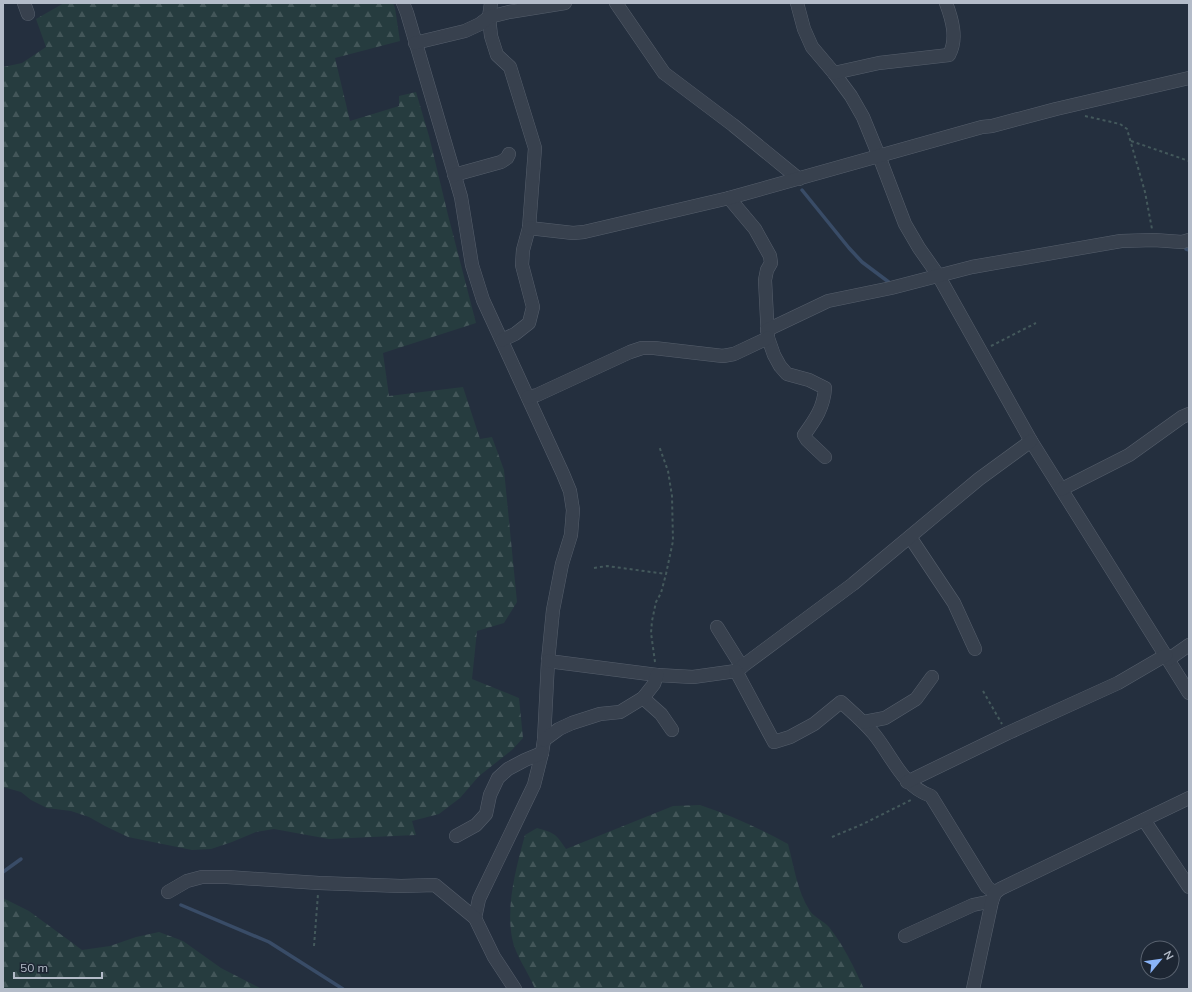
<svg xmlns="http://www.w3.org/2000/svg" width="1192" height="992" font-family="Mulish,sans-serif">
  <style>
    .forest { fill: url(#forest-firs) }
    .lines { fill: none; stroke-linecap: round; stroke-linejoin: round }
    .stream { stroke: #394c67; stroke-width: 3.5 }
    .street-casing { stroke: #565f6c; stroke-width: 14 }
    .path { stroke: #44595c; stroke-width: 2; stroke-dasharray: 3 3; stroke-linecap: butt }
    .street { stroke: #38414e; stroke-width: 13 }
  </style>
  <defs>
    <pattern id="forest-firs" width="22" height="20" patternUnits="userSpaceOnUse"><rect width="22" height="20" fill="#263c3f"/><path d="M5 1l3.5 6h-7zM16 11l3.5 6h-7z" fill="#435659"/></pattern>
  </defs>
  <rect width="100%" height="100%" fill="#242f3e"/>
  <g class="forest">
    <polygon points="64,3 393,3 395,8 400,41 335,58 350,121 399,106 399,96 416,92 429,136 448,215 476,323 383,353 389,396 463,387 480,439 492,437 504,470 517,602 504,623 477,631 472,679 519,698 523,738 512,750 479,776 460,798 439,814 412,821 416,835 329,839 274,829 256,832 232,842 211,849 192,850 128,837 105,826 89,817 71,811 47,808 31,800 21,792 3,787 3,67 22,63 46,47 36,19"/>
    <path d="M700,805c30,10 59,23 88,39 6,22 9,47 22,67 5,7 14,10 19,16 15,19 25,40 35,62h-329c-6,-16 -20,-34 -23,-51 -6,-34 4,-70 13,-103l12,-7c18,5 19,6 29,21l107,-43z"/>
    <polygon points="3,898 29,911 82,950 110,946 136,937 159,932 183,941 221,968 262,989 3,989"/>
  </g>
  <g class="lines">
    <g class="stream">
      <polyline points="802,190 849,248 862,262 890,283"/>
      <polyline points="1186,249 1189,250"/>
      <polyline points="3,872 21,859"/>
      <polyline points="181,905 269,942 343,989"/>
    </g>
    <g class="street-casing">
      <g id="street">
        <polyline points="24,3 28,14"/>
        <polyline points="403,3 407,13 461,197 472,265 483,300 563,474 570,491 573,510 571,535 562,564 553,610 548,661 544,740 542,753 534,785 479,899 475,918"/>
        <polyline points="491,3 489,17 491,36 497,55 510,67 535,148 529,228 523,250 522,265 533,307 529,323 515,334 502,340"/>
        <polyline points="616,3 664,73 733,125 799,179"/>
        <polyline points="797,3 804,29 812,47 834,73 851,96 863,117 879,156 905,224 919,248 938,275 1031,441 1189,693"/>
        <polyline points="415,43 465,31 480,24 489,17 509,12 565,3"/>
        <path d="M834,73l45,-10 70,-8c9,-16 3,-36 -3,-52"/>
        <polyline points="454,175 501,162 507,158 509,154"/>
        <path d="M729,198l26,31 15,27 1,7 -4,7 -2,10 3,58 6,17 6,11 7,8 22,6 16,8c-1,19 -10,32 -21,47l3,5 18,17"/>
        <polyline points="529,228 573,233 584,232 729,198 982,127 992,126 1056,109 1189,78"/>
        <polyline points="767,330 828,301 891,288 972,267 1121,241 1154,240 1182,242 1189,240"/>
        <polyline points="528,397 537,395 630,352 642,348 654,348 723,356 734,354 768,338"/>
        <polyline points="1062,489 1129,455 1182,417 1189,414"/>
        <polyline points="910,537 954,603 975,649"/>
        <polyline points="717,627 742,667"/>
        <polyline points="1169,659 1189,645"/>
        <polyline points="548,661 657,675 693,677 736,671 853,584 979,479 1031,441"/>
        <path d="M736,671l38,71 16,-5 24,-13 27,-22c11,10 23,20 33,32 18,22 28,52 57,62l56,91 8,6"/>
        <polyline points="643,698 661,714 672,730"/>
        <polyline points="864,722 885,718 916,699 932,677"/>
        <polyline points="544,740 559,729 572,723 600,714 620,712 643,698 654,684 657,675"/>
        <polyline points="907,782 1008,733 1118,683 1166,655"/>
        <polyline points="1144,820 1189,887"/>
        <polyline points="456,836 476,825 486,814 490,795 498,778 508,769 525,760 542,753"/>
        <polyline points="168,892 187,881 202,877 227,877 319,883 401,886 435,885 475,918 494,957 515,989"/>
        <polyline points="905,936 973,905 992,901"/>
        <polyline points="973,989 992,901 995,893 1000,889 1189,798"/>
      </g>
    </g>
    <g class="path">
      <polyline points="1085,116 1120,124 1127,129 1145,192 1152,229"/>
      <polyline points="1131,141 1189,161"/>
      <polyline points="991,346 1036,323"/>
      <polyline points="594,568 607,566 666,574"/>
      <polyline points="655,662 651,633 652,621 656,602 661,593 666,574 673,541 672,496 668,471 659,446"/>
      <polyline points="983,691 1002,724"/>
      <polyline points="832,837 863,824 913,799"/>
      <polyline points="314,946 318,894"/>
    </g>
    <use href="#street" class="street"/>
  </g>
  <rect width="1192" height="992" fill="none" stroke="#b4bcc9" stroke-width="8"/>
  <g transform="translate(1160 960) rotate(61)"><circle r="19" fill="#1d2633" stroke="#59626f"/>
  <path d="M0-3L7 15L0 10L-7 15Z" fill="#8ab4f8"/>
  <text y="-6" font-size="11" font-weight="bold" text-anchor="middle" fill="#b4bcc9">N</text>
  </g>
  <path d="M14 972v6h88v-6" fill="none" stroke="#b4bcc9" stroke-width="2"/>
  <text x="20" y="972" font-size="12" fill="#b4bcc9" stroke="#1d2633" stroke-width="3" paint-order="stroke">50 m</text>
</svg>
